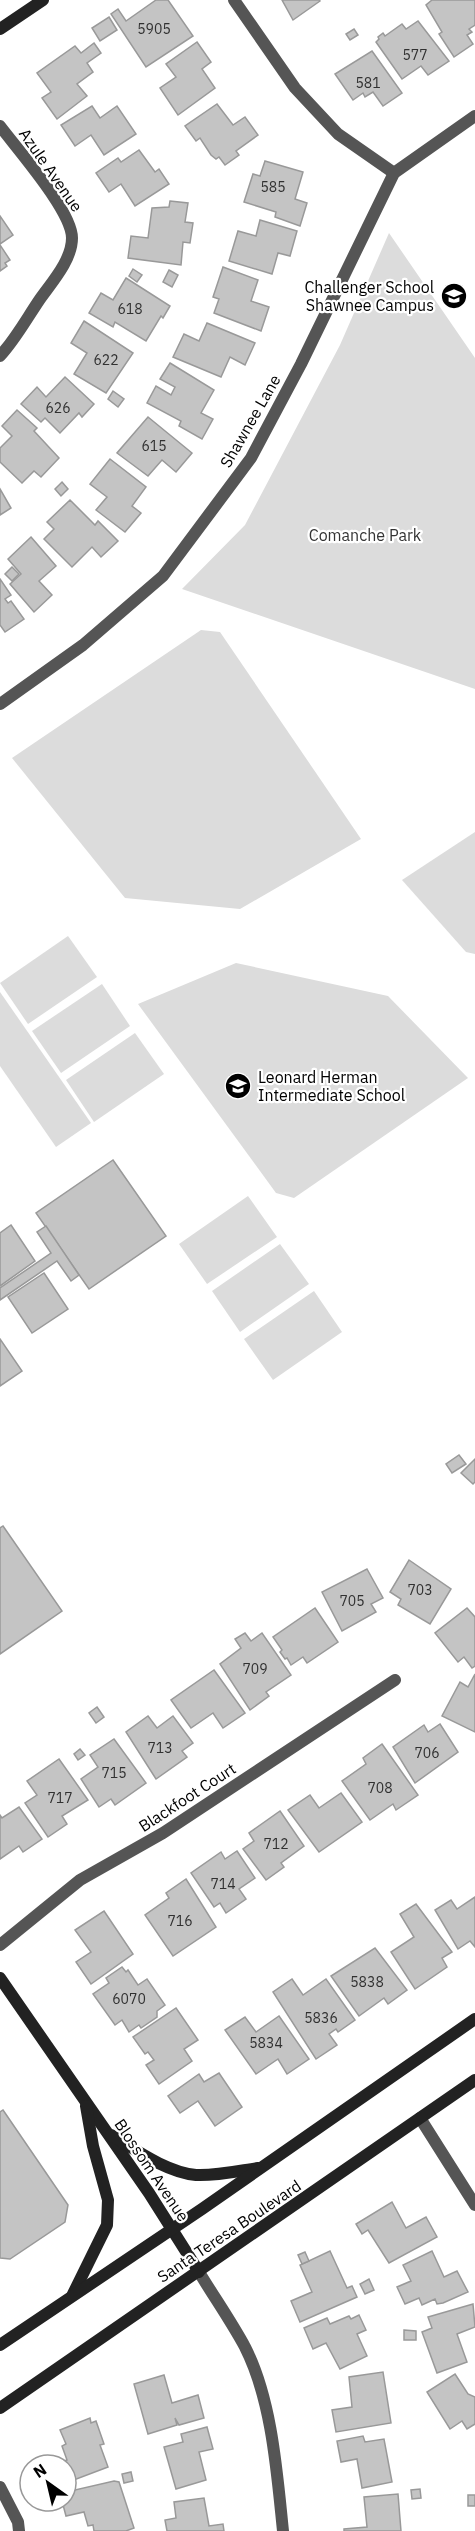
<svg xmlns="http://www.w3.org/2000/svg" width="475" height="2531" font-family="'IBM Plex Sans',sans-serif">
  <style>
    .green { fill: #dcdcdc }
    .building { fill: #c4c4c4; stroke: #999; stroke-width: 1.5 }
    .lines { fill: none; stroke-linecap: round; stroke-linejoin: round }
    .street { stroke: #555; stroke-width: 12 }
    .secondary { stroke: #222; stroke-width: 12 }
    .labels { text-anchor: middle; dominant-baseline: central; stroke-width: 4.5; stroke-linejoin: round; paint-order: stroke }
    .number-label { font-size: 14px; fill: #313131 }
    .street-label { font-size: 16px; fill: #000; stroke: #fff }
    .poi-label { font-size: 16px; fill: #000; stroke: #fff; text-anchor: end }
    .park-label { font-size: 16px; fill: #333; stroke: #fff }
  </style>
  <rect width="100%" height="100%" fill="#fff"/>
  <g class="green">
    <polygon points="389,233 475,358 475,689 182,589 245,525 340,345"/>
    <polygon points="201,630 220,632 361,839 240,909 125,898 12,758"/>
    <polygon points="475,832 475,954 466,952 402,880"/>
    <polygon points="68,936 97,977 28,1024 0,983"/>
    <polygon points="236,963 388,996 468,1078 294,1198 276,1193 138,1004"/>
    <polygon points="102,984 130,1026 61,1073 32,1031"/>
    <polygon points="0,992 91,1123 56,1147 0,1066"/>
    <polygon points="135,1033 164,1074 94,1122 66,1080"/>
    <polygon points="248,1196 277,1237 207,1284 179,1244"/>
    <polygon points="280,1244 309,1284 240,1332 212,1291"/>
    <polygon points="314,1291 342,1332 273,1380 244,1339"/>
  </g>
  <g class="building">
    <polygon points="156,0 168,0 193,36 146,67 111,14 118,9 126,21"/>
    <polygon points="282,0 319,0 320,1 293,20"/>
    <polygon points="432,0 475,0 475,25 469,29 472,32 467,35 473,44 454,57 439,34 442,32 426,5"/>
    <polygon points="109,17 117,30 100,41 92,28"/>
    <polygon points="418,21 449,61 428,75 421,66 402,79 376,42 379,39 378,37 383,33 385,36 402,24 406,29"/>
    <polygon points="354,29 358,35 350,40 346,34"/>
    <polygon points="197,42 211,62 202,69 215,88 178,115 160,88 176,77 166,64"/>
    <polygon points="94,43 101,53 87,63 93,72 77,84 87,96 57,119 42,98 51,92 37,73 75,46 81,53"/>
    <polygon points="372,51 402,93 383,106 373,92 365,97 363,93 353,100 335,74"/>
    <polygon points="217,104 233,125 245,117 258,135 236,151 239,155 225,165 219,157 216,159 211,155 200,138 196,141 185,126"/>
    <polygon points="92,106 100,118 117,106 136,134 104,155 91,135 75,146 61,125"/>
    <polygon points="139,150 155,172 159,169 169,184 135,206 121,184 109,192 96,173 118,158 121,162"/>
    <polygon points="265,161 303,172 295,199 307,203 300,226 275,217 276,212 244,202 253,174 260,176"/>
    <polygon points="170,201 188,203 185,222 193,223 190,243 183,242 181,265 128,258 131,236 148,238 152,208 169,207"/>
    <polygon points="0,216 13,235 0,244"/>
    <polygon points="260,220 297,231 290,256 278,253 272,274 229,261 238,231 256,236"/>
    <polygon points="0,245 10,260 5,263 7,266 0,271"/>
    <polygon points="223,267 258,280 251,301 269,307 261,331 214,313 219,299 213,297"/>
    <polygon points="133,269 142,275 137,282 129,276"/>
    <polygon points="169,270 178,275 172,287 163,282"/>
    <polygon points="126,278 170,306 163,318 161,316 146,341 115,322 113,327 89,313 101,293 113,300"/>
    <polygon points="84,321 133,353 106,393 74,374 87,353 71,343"/>
    <polygon points="207,323 255,343 245,365 230,357 221,377 173,357 184,334 199,341"/>
    <polygon points="170,363 214,390 201,413 213,419 202,439 179,426 181,421 147,403 156,386 171,395 175,387 160,379"/>
    <polygon points="65,377 94,404 82,417 79,413 60,433 45,418 41,422 21,404 37,387 46,397"/>
    <polygon points="113,391 124,399 118,407 108,399"/>
    <polygon points="17,410 37,428 34,431 59,458 41,477 34,471 22,483 0,462 0,448 12,436 2,426"/>
    <polygon points="148,417 192,453 176,472 162,460 148,476 117,453"/>
    <polygon points="110,459 146,487 132,506 141,513 125,532 96,510 107,497 90,484"/>
    <polygon points="62,482 68,489 61,496 55,489"/>
    <polygon points="0,489 11,508 0,515"/>
    <polygon points="70,500 95,525 98,521 118,541 101,557 92,547 72,567 44,539 54,529 47,522"/>
    <polygon points="31,537 56,566 39,581 52,595 34,612 10,584 21,574 8,559"/>
    <polygon points="12,567 19,574 12,581 5,574"/>
    <polygon points="0,579 11,595 5,599 8,603 11,601 24,619 5,632 0,625"/>
    <polygon points="113,1160 166,1236 89,1289 36,1213"/>
    <polygon points="11,1225 35,1261 0,1286 0,1233"/>
    <polygon points="46,1226 79,1275 71,1281 57,1261 0,1300 0,1288 51,1253 37,1232"/>
    <polygon points="44,1273 68,1309 32,1333 8,1297"/>
    <polygon points="0,1339 22,1371 0,1386"/>
    <polygon points="459,1455 466,1464 452,1473 446,1464"/>
    <polygon points="475,1459 475,1482 473,1484 461,1473"/>
    <polygon points="3,1526 62,1611 0,1654 0,1528"/>
    <polygon points="409,1560 451,1589 430,1624 398,1605 401,1599 390,1592"/>
    <polygon points="367,1569 383,1598 371,1604 376,1612 342,1631 322,1592"/>
    <polygon points="315,1608 338,1642 307,1663 303,1657 291,1665 287,1658 285,1659 280,1652 282,1650 273,1637"/>
    <polygon points="467,1608 475,1617 475,1666 472,1668 464,1657 458,1662 435,1633"/>
    <polygon points="245,1633 251,1641 262,1633 291,1675 266,1692 269,1696 250,1710 220,1664 241,1648 235,1639"/>
    <polygon points="214,1670 245,1713 223,1728 213,1713 191,1728 171,1700"/>
    <polygon points="475,1674 475,1732 442,1716 460,1682 468,1687"/>
    <polygon points="97,1707 104,1717 96,1723 89,1713"/>
    <polygon points="148,1716 157,1728 173,1716 193,1743 182,1751 187,1757 156,1779 126,1732"/>
    <polygon points="440,1724 458,1752 415,1783 393,1747 424,1725 428,1732"/>
    <polygon points="114,1739 146,1783 115,1805 111,1799 99,1807 81,1779 98,1767 90,1755"/>
    <polygon points="382,1744 418,1795 396,1810 393,1804 370,1820 342,1781 366,1764 363,1758"/>
    <polygon points="80,1749 85,1755 78,1760 74,1754"/>
    <polygon points="59,1759 88,1800 62,1816 67,1824 48,1837 25,1803 37,1795 27,1781"/>
    <polygon points="341,1793 362,1822 319,1852 288,1810 310,1795 319,1808"/>
    <polygon points="19,1807 42,1839 23,1852 19,1846 0,1859 0,1815 2,1818"/>
    <polygon points="280,1811 304,1846 281,1863 284,1867 266,1880 243,1849 254,1841 249,1833"/>
    <polygon points="237,1851 255,1878 239,1889 246,1899 226,1913 220,1903 214,1907 191,1873 221,1852 225,1859"/>
    <polygon points="186,1879 216,1927 173,1956 145,1915 169,1898 166,1893"/>
    <polygon points="475,1897 475,1947 470,1941 458,1949 435,1910 451,1900 457,1909"/>
    <polygon points="416,1904 452,1952 442,1958 447,1967 415,1989 391,1952 414,1937 400,1914"/>
    <polygon points="104,1911 133,1954 91,1984 76,1962 91,1952 75,1930"/>
    <polygon points="375,1948 407,1990 388,2004 384,1998 359,2016 331,1976"/>
    <polygon points="122,1967 126,1972 128,1970 138,1985 147,1979 165,2005 157,2011 157,2017 141,2028 139,2025 129,2032 122,2020 115,2025 93,1994 109,1983 106,1978"/>
    <polygon points="292,1979 303,1995 326,1979 355,2020 338,2032 336,2029 329,2034 337,2045 316,2059 273,1992"/>
    <polygon points="176,2008 198,2040 184,2049 192,2061 159,2084 146,2065 154,2060 148,2052 145,2054 133,2037"/>
    <polygon points="279,2016 309,2059 287,2074 278,2059 256,2074 225,2030 245,2017 256,2032"/>
    <polygon points="219,2073 242,2107 215,2126 198,2101 180,2113 168,2096 199,2074 204,2082"/>
    <polygon points="3,2110 68,2205 65,2222 10,2259 0,2258 0,2112"/>
    <polygon points="392,2202 406,2228 426,2217 437,2237 389,2263 368,2230 362,2234 356,2224"/>
    <polygon points="330,2251 347,2288 352,2286 357,2297 300,2322 291,2301 312,2292 300,2265"/>
    <polygon points="432,2251 444,2277 457,2271 468,2292 443,2303 437,2304 435,2299 422,2305 419,2298 405,2304 397,2287 411,2281 403,2265"/>
    <polygon points="305,2252 309,2261 302,2264 298,2255"/>
    <polygon points="369,2279 374,2290 365,2294 360,2284"/>
    <polygon points="473,2304 475,2327 457,2334 467,2362 437,2373 422,2332 432,2328 428,2317"/>
    <polygon points="359,2315 366,2330 357,2334 367,2356 340,2369 326,2343 313,2349 304,2328 327,2318 330,2324 349,2316 351,2319"/>
    <polygon points="404,2330 416,2331 416,2340 404,2340"/>
    <polygon points="383,2372 391,2423 336,2432 332,2410 352,2407 349,2377"/>
    <polygon points="455,2374 468,2394 475,2397 475,2424 467,2429 462,2421 450,2429 427,2392"/>
    <polygon points="164,2375 172,2403 198,2395 204,2418 179,2425 175,2418 177,2425 148,2434 134,2384"/>
    <polygon points="90,2418 91,2423 96,2421 104,2444 100,2445 108,2467 66,2483 66,2465 52,2465 67,2460 62,2446 66,2444 60,2430"/>
    <polygon points="207,2427 213,2449 199,2452 206,2480 176,2489 164,2447 183,2442 181,2434"/>
    <polygon points="363,2436 365,2442 384,2439 392,2482 362,2488 357,2459 341,2462 337,2441"/>
    <polygon points="131,2472 133,2481 124,2483 122,2474"/>
    <polygon points="114,2481 119,2482 134,2528 126,2531 94,2531 93,2525 88,2526 84,2512 66,2516 62,2501 66,2501 66,2492"/>
    <polygon points="420,2489 421,2498 412,2499 411,2490"/>
    <polygon points="398,2494 401,2531 344,2531 344,2529 367,2527 364,2497"/>
    <rect x="468" y="2495" width="7" height="11"/>
    <polygon points="204,2498 209,2526 223,2524 224,2531 167,2531 165,2520 176,2518 174,2502"/>
  </g>
  <g class="lines">
    <g class="street">
      <polyline points="234,0 295,88 338,134 394,173"/>
      <path d="M0,126c18,24 72,85 72,112 0,22 -20,44 -32,61 -13,19 -25,41 -40,57"/>
      <polyline points="0,704 83,645 163,576 251,458 301,364 394,173 475,116"/>
      <polyline points="0,1945 80,1880 163,1833 395,1680"/>
      <polyline points="420,2118 475,2205"/>
      <path d="M199,2272c15,25 32,49 46,75 27,53 32,126 38,184"/>
      <polyline points="0,2487 18,2522 19,2531"/>
    </g>
    <g class="secondary">
      <polyline points="0,29 43,0"/>
      <polyline points="0,1978 149,2193 199,2272"/>
      <path d="M111,2135c25,15 55,37 85,40 20,1 42,-4 62,-7"/>
      <polyline points="73,2294 107,2225 108,2200 93,2146 86,2106"/>
      <polyline points="0,2345 202,2209 475,2019"/>
      <polyline points="0,2408 475,2080"/>
    </g>
  </g>
  <defs>
    <g id="school-disc" transform="scale(1.35)"><circle r="9.5" fill="#000" stroke="#fff"/><path d="M0-5L7-2L0 1L-7-2ZM-4 1L0 2.5L4 1V4Q0 6-4 4Z" fill="#fff"/></g>
  </defs>
  <g fill-rule="evenodd">
    <use href="#school-disc" x="454" y="296"/>
    <use href="#school-disc" x="238" y="1086"/>
  </g>
  <g class="labels">
    <g class="number-label">
      <text x="154" y="29">5905</text>
      <text x="415" y="55">577</text>
      <text x="368" y="83">581</text>
      <text x="273" y="187">585</text>
      <text x="130" y="309">618</text>
      <text x="106" y="360">622</text>
      <text x="58" y="408">626</text>
      <text x="154" y="446">615</text>
      <text x="420" y="1590">703</text>
      <text x="352" y="1601">705</text>
      <text x="255" y="1669">709</text>
      <text x="160" y="1748">713</text>
      <text x="427" y="1753">706</text>
      <text x="114" y="1773">715</text>
      <text x="380" y="1788">708</text>
      <text x="60" y="1798">717</text>
      <text x="276" y="1844">712</text>
      <text x="223" y="1884">714</text>
      <text x="180" y="1921">716</text>
      <text x="367" y="1982">5838</text>
      <text x="129" y="1999">6070</text>
      <text x="321" y="2018">5836</text>
      <text x="266" y="2043">5834</text>
    </g>
    <g class="street-label">
      <text transform="translate(51 170) rotate(55)">Azule Avenue</text>
      <text transform="translate(250 421) rotate(-60)">Shawnee Lane</text>
      <text transform="translate(187 1797) rotate(-33)">Blackfoot Court</text>
      <text transform="translate(152 2170) rotate(56)">Blossom Avenue</text>
      <text transform="translate(229 2231) rotate(-34)">Santa Teresa Boulevard</text>
    </g>
    <g class="poi-label">
      <text x="434" y="287">Challenger School<tspan x="434" dy="18">Shawnee Campus</tspan></text>
      <text x="258" y="1077" text-anchor="start">Leonard Herman<tspan x="258" dy="18">Intermediate School</tspan></text>
    </g>
    <g class="park-label">
      <text x="365" y="535">Comanche Park</text>
    </g>
  </g>
  <g transform="translate(48 2483) rotate(326)"><circle r="28" fill="#ffffff" stroke="#999999" stroke-width="1.5"/>
  <path d="M0-4.5L10 22L0 15L-10 22Z" fill="#000000"/>
  <text y="-9" font-size="16" font-weight="bold" text-anchor="middle" fill="#000000">N</text>
  </g>
</svg>
